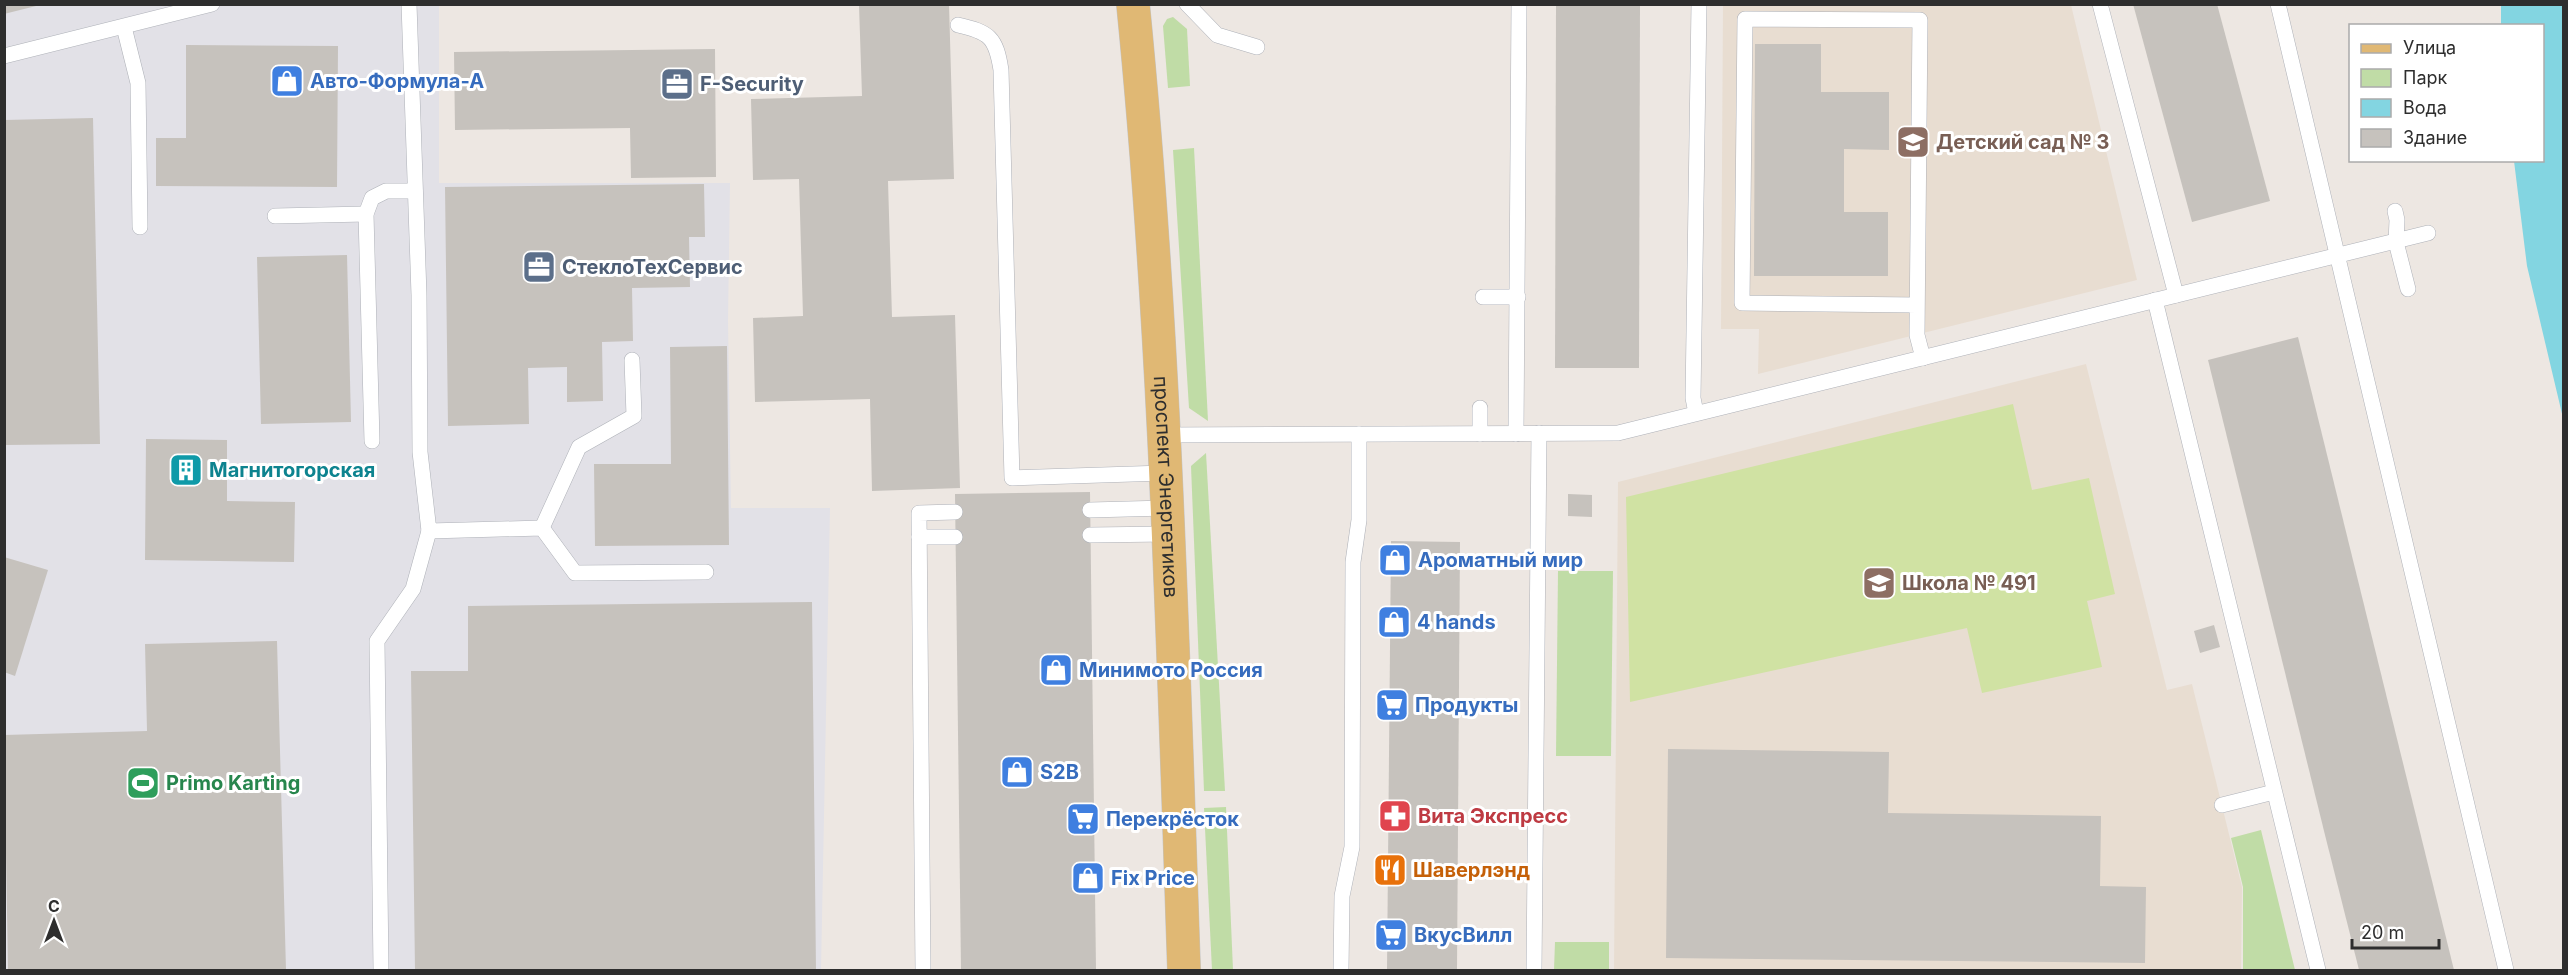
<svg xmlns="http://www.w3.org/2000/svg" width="2568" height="975" font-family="Inter,sans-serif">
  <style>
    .industrial { fill: #e2e1e7 }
    .education { fill: #e8ddd1 }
    .green { fill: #c0dca6 }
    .pitch { fill: #d0e2a3 }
    .water { fill: #83d5e1 }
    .building { fill: #c6c2bd }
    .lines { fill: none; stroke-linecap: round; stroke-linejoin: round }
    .service-casing { stroke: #aeb1b8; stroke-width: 16 }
    .primary-casing { stroke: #c4c4c4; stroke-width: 34 }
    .service { stroke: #fff; stroke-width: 15 }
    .primary { stroke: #e0b874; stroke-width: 33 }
    .labels { text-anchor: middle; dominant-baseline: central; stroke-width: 6; stroke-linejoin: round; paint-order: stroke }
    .shop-label { font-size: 20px; font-weight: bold; fill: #366cbe; stroke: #fff; text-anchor: start }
    .service-label { font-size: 20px; font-weight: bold; fill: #4e5e75; stroke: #fff; text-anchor: start }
    .education-label { font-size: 20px; font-weight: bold; fill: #785e54; stroke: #fff; text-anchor: start }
    .culture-label { font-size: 20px; font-weight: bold; fill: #0d838f; stroke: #fff; text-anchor: start }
    .street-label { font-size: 20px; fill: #2e2e2e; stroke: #fff }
    .leisure-label { font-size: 20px; font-weight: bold; fill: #27864d; stroke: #fff; text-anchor: start }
    .health-label { font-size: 20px; font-weight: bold; fill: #be3a42; stroke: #fff; text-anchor: start }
    .food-label { font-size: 20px; font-weight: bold; fill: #c56008; stroke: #fff; text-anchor: start }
  </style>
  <rect width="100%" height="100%" fill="#ede7e2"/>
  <polygon class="industrial" points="5,5 439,5 439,183 730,183 728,321 731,508 830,508 821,970 5,970"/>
  <g class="education">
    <polygon points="1723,5 2071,5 2137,280 1758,374 1759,329 1721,329"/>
    <polygon points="2086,364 2167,690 2192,684 2242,887 2241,970 1614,970 1618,482"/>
  </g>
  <g class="green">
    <polygon points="1173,17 1187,29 1190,86 1168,88 1163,26 1167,19"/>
    <polygon points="1194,148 1208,421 1189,408 1173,150"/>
    <polygon points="1206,453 1225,791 1204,791 1191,466"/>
    <polygon points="1558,571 1613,571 1611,756 1556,756"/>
    <polygon points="1226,807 1233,970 1212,970 1204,808"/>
    <polygon points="2261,830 2295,970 2243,970 2243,887 2231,838"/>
    <polygon points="1555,942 1609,942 1609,970 1554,970"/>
  </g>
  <polygon class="pitch" points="2013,404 2032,490 2089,478 2115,594 2087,601 2102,667 1982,693 1967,628 1630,702 1626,497"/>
  <polygon class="water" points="2501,5 2563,5 2563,418 2527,266 2514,161 2542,160 2542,26 2501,25"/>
  <g class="building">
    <polygon points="4,4 40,4 40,5 4,14"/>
    <polygon points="949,4 954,179 888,181 892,317 955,315 960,488 872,491 870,399 755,402 753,318 803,316 799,179 753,180 751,99 862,96 859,5"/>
    <polygon points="1556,4 1640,4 1639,368 1555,368"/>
    <polygon points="2133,4 2217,4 2270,201 2192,222"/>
    <polygon points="1755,44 1821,44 1821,92 1889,92 1889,150 1844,149 1844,212 1888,212 1888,276 1754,276"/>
    <polygon points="186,45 338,46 337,187 156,186 156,138 186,138"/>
    <polygon points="715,49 716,177 631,178 630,128 455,130 454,52"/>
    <polygon points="93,118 100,444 4,445 4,120"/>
    <polygon points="704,184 705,237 689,237 690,287 632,288 633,341 602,342 603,401 567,402 567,367 528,368 529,424 448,426 445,187"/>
    <polygon points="347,255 351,422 261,424 257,257"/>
    <polygon points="2298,337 2454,970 2359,970 2325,835 2208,360"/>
    <polygon points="727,346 729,545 595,546 594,464 671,464 670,347"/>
    <polygon points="146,439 227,440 227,501 295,502 294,562 145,560"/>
    <polygon points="1090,492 1096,970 961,970 955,494"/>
    <polygon points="1568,494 1592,495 1592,517 1568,516"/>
    <polygon points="1391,541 1460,542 1457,970 1387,970"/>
    <polygon points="4,557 48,570 15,676 4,672"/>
    <polygon points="812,602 816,970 415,970 411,671 468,671 468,606"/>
    <polygon points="2214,625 2220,647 2200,653 2194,631"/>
    <polygon points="277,641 286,970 8,970 4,735 147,731 145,644"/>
    <polygon points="1668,749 1889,752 1888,813 2101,816 2100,886 2146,887 2145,963 1666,958"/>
  </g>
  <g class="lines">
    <g class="service-casing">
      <g id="service">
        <polyline points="409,4 419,295 420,452 429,531 542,528 575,573 706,572"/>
        <polyline points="1187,4 1217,35 1257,47"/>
        <polyline points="2100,4 2176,295"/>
        <polyline points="2278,4 2506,970"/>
        <path d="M958,25c31,7 38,12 43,45l11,408 152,-5"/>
        <polyline points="124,27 138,83 140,227"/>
        <polyline points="4,56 212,4"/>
        <polyline points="2395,211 2397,220 2396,242 2408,289"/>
        <polyline points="275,216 366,214"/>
        <polyline points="1483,297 1518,297"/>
        <polyline points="2155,300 2318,970"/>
        <polyline points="1917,305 1742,303 1745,19 1920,20 1917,335 1923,358"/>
        <polyline points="1696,413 1693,398 1699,4"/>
        <polyline points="1480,434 1480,408"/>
        <polyline points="1516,434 1519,4"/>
        <polyline points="1163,435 1618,433 2428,233"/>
        <polyline points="372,441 366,214 372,198 386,191 415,191"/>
        <polyline points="1090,510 1166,508"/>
        <polyline points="542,528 579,447 634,416 632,360"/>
        <polyline points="1090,535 1167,534"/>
        <polyline points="919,537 955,537"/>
        <polyline points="2222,805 2274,792"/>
        <polyline points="381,970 377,641 413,589 429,531"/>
        <polyline points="923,970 919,513 955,512"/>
        <polyline points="1341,970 1342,896 1352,847 1353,562 1359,520 1359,434"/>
        <polyline points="1534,970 1539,433"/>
      </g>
    </g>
    <g class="primary-casing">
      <g id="primary">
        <path id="s1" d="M1133,4c32,321 40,645 51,966"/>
      </g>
    </g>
    <use href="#service" class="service"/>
    <use href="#primary" class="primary"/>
  </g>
  <defs>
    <g id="shop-square" transform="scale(1.725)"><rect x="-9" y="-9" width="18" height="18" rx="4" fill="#3f7fe0" stroke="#fff"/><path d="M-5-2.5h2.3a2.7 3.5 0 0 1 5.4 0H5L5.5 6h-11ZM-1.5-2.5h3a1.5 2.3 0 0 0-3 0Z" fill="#fff"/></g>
    <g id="office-square" transform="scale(1.725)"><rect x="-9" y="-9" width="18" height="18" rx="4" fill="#5c6f8a" stroke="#fff"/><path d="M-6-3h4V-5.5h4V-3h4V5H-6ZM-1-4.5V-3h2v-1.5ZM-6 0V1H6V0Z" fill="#fff"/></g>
    <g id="school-square" transform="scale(1.725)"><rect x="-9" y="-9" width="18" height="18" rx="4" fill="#8d6e63" stroke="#fff"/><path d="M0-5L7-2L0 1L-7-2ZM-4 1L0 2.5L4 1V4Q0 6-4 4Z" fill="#fff"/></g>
    <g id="building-square" transform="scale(1.725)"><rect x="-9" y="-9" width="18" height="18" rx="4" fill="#0f9aa8" stroke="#fff"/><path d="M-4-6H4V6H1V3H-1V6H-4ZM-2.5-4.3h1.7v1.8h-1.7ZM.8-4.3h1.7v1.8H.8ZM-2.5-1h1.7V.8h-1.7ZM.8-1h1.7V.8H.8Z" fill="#fff"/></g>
    <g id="supermarket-square" transform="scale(1.725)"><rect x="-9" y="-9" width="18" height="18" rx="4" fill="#3f7fe0" stroke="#fff"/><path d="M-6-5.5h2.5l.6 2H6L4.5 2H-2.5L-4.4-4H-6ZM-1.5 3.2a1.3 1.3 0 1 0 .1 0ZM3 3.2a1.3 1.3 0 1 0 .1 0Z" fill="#fff"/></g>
    <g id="stadium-square" transform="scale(1.725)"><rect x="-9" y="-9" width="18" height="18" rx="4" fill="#2e9e5b" stroke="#fff"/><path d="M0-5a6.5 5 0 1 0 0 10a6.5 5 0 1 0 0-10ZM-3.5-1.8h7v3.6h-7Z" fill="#fff"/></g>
    <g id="pharmacy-square" transform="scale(1.725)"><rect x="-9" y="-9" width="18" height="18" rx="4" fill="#e0444e" stroke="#fff"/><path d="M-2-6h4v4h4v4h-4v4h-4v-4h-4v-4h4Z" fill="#fff"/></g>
    <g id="restaurant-square" transform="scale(1.725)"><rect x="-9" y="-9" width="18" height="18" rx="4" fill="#e8710a" stroke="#fff"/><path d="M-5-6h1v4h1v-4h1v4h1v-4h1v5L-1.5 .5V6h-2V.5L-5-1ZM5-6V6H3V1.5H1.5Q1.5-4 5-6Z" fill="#fff"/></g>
  </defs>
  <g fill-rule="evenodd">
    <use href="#shop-square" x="287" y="81"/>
    <use href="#office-square" x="677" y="84"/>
    <use href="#school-square" x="1913" y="142"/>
    <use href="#office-square" x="539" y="267"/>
    <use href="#building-square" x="186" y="470"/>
    <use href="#shop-square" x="1395" y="560"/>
    <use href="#school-square" x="1879" y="583"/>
    <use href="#shop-square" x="1394" y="622"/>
    <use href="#shop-square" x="1056" y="670"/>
    <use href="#supermarket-square" x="1392" y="705"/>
    <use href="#shop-square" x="1017" y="772"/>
    <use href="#stadium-square" x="143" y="783"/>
    <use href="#pharmacy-square" x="1395" y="816"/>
    <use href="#supermarket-square" x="1083" y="819"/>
    <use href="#restaurant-square" x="1390" y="870"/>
    <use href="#shop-square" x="1088" y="878"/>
    <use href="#supermarket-square" x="1391" y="935"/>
  </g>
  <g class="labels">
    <g class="shop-label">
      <text x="310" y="81">Авто-Формула-А</text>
      <text x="1418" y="560">Ароматный мир</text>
      <text x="1417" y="622">4 hands</text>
      <text x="1079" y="670">Минимото Россия</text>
      <text x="1415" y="705">Продукты</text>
      <text x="1040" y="772">S2B</text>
      <text x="1106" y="819">Перекрёсток</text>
      <text x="1111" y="878">Fix Price</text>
      <text x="1414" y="935">ВкусВилл</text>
    </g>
    <g class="service-label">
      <text x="700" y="84">F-Security</text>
      <text x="562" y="267">СтеклоТехСервис</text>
    </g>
    <g class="education-label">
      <text x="1936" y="142">Детский сад № 3</text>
      <text x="1902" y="583">Школа № 491</text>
    </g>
    <g class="culture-label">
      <text x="209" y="470">Магнитогорская</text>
    </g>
    <g class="street-label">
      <text stroke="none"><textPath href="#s1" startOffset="484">проспект Энергетиков</textPath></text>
    </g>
    <g class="leisure-label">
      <text x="166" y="783">Primo Karting</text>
    </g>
    <g class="health-label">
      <text x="1418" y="816">Вита Экспресс</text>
    </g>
    <g class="food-label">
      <text x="1413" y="870">Шаверлэнд</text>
    </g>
  </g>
  <rect width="2568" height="975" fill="none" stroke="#2e2e2e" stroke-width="12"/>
  <rect x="2349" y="24" width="195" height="138" fill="#ffffff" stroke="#ababab" stroke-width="1.5"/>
  <rect x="2361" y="44" width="30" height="9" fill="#e0b874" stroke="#ababab" stroke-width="1.5"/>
  <text x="2403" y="54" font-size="18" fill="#2e2e2e">Улица</text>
  <rect x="2361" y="69" width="30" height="18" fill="#c0dca6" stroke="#ababab" stroke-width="1.5"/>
  <text x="2403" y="84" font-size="18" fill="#2e2e2e">Парк</text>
  <rect x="2361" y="99" width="30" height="18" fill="#83d5e1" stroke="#ababab" stroke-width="1.5"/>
  <text x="2403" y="114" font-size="18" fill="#2e2e2e">Вода</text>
  <rect x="2361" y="129" width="30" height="18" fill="#c6c2bd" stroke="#ababab" stroke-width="1.5"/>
  <text x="2403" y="144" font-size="18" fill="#2e2e2e">Здание</text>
  <g transform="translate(54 921)" stroke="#ffffff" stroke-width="4.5" paint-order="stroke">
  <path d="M0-4.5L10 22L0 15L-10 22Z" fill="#2e2e2e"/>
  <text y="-9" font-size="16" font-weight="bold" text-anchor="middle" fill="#2e2e2e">С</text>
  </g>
  <path d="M2352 939v9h87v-9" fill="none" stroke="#2e2e2e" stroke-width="3"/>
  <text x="2361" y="939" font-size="18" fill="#2e2e2e" stroke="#ffffff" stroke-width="4.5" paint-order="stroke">20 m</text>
</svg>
